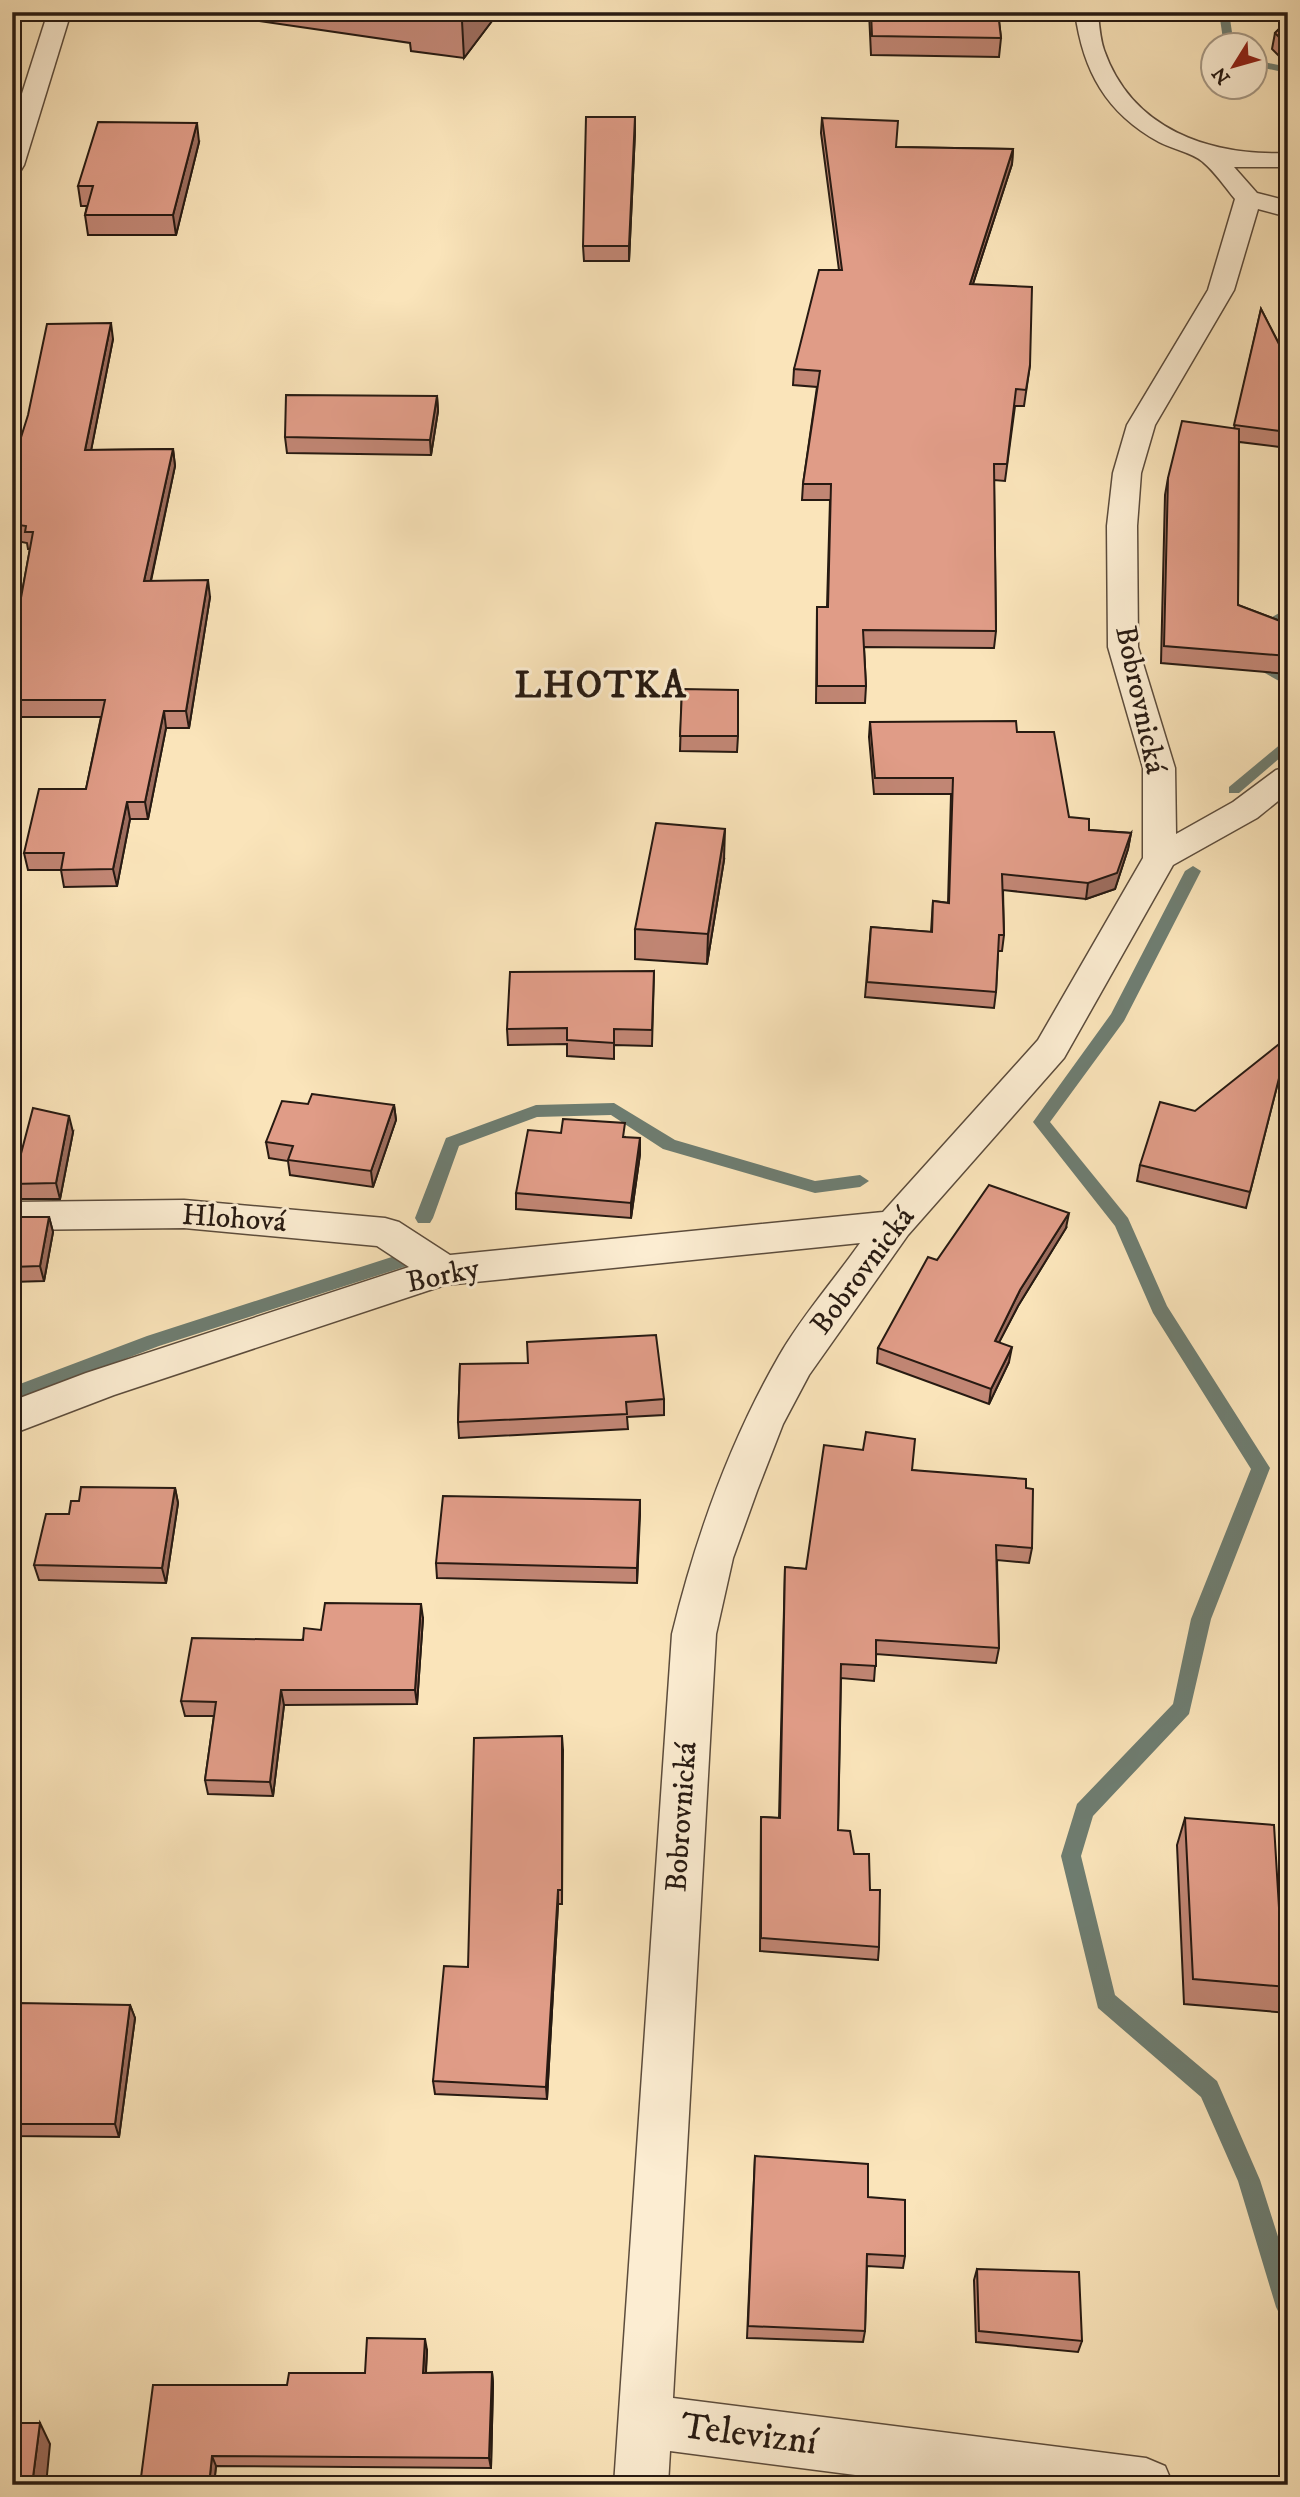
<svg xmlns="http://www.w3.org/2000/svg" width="1300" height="2497" font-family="'IM FELL DW Pica',serif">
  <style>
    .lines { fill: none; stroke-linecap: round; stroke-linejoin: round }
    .stream { fill: #6e7d71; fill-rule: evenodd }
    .minor-casing { stroke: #5c4c3c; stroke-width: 3 }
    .minor { fill: #fcedd2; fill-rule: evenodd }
    .wall { fill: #c18674; stroke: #271a12; stroke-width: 2 }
    .shaded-wall { fill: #9d6d5e; stroke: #271a12; stroke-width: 2 }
    .building { fill: #e09c87; stroke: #271a12; stroke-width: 2 }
    .labels { text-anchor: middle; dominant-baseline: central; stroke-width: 6; stroke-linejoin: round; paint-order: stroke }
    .street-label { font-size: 30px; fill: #271a12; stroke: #fcedd2 }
    .district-label { font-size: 37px; font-weight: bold; letter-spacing: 2px; fill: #271a12; stroke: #fcedd2 }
    .near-street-label { font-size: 37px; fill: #271a12; stroke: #fcedd2 }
  </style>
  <rect width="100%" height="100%" fill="#fae4ba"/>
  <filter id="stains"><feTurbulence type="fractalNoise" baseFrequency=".00286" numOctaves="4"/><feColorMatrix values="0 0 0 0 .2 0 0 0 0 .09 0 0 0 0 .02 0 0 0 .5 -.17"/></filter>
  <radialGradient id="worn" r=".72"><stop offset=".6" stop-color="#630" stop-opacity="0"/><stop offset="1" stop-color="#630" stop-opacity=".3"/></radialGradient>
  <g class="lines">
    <g class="stream">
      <polygon points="1219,12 1229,12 1234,46 1224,46"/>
      <polygon points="1254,60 1288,67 1288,73 1254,66"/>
      <polygon points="1288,608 1288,618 1263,632 1274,667 1288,675 1288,686 1263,672 1249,630"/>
      <polygon points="1288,738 1288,751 1239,793 1229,793 1229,787"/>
      <polygon points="1193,866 1201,871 1124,1021 1050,1122 1128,1218 1167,1306 1270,1468 1211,1619 1189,1714 1093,1816 1081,1856 1115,1995 1217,2081 1260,2180 1288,2268 1288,2319 1280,2315 1276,2307 1238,2181 1201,2097 1098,2008 1061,1856 1077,1804 1173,1704 1191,1619 1251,1469 1153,1313 1115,1226 1033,1122 1111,1014 1185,871"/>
      <polygon points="614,1103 675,1140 815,1181 860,1175 869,1181 860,1187 815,1193 663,1149 611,1115 537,1117 459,1146 433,1218 430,1223 418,1223 415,1218 446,1138 536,1105"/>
      <polygon points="401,1254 407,1256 410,1261 407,1266 159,1346 12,1402 12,1387 147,1336"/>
    </g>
    <g class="minor-casing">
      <g id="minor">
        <polygon points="48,12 71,12 24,165 21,170 12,172 12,125"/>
        <path d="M1075,12h23c1,12 2,26 6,38 28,80 106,106 184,103v14h-54l23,26 31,8v16l-30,-8 -24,81 -79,135 -14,48 -4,53 1,121 37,121 1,66 57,-32 43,-32 12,-3v26l-31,25 -84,47 -109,193 -156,177 -99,140 -26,49 -26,67 -24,67 -17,76 -43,764 473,60 19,8 8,19h-240l-263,-34 -2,34h-54l58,-851c24,-98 57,-191 107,-278 23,-40 55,-76 81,-113l-415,42 -331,110 -102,39v-33l74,-28 323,-106 -32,-21 -193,-18 -172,2v-28l172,-2 201,18 14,4 51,33 433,-43 155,-172 105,-182v-90l-35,-121 -1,-121 6,-53 14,-48 81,-135 27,-91c-10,-12 -20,-27 -32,-37 -10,-9 -31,-13 -44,-20 -53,-29 -76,-71 -84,-130z"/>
      </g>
    </g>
    <use href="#minor" class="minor"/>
  </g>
  <g class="wall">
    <polygon points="197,12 468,12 495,17 464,58 411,51 410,43"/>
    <polygon points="869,12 998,12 1001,38 999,57 871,55"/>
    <polygon points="1288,20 1288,65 1272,49 1275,33"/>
    <polygon points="822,118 896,147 1013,149 1012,164 973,284 1030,365 1024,406 1015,406 1005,481 994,480 996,631 994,648 864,647 866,686 865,703 816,703 817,607 827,607 830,500 802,500 803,484 817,387 793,385 794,369 839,270 821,133"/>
    <polygon points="635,132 629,261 584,261 583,246"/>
    <polygon points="199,142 176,235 88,235 85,215 87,206 81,206 78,186"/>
    <polygon points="1261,309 1280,346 1288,347 1288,448 1239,442 1238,605 1288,624 1288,674 1161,663 1165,495 1168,478 1234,429"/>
    <polygon points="113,339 91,450 173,449 175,466 151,581 210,597 189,728 166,728 148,819 130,819 117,886 64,887 61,870 28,870 24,853 86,789 101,717 12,717 12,647 30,549 28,549 27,543 12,540 12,466"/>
    <polygon points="437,396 438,411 431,455 287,453 285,437"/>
    <polygon points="682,689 738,736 737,752 680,751"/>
    <polygon points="870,722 1017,732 1069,817 1089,830 1131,833 1128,849 1115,889 1086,899 1003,890 1004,935 1002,951 998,951 996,992 994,1008 865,997 871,927 931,932 933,901 948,903 951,794 874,794 869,737"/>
    <polygon points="724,860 707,964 635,959 635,929"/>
    <polygon points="654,971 652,1046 614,1045 614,1059 567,1056 567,1044 508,1045 507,1029"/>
    <polygon points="1288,1043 1246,1208 1137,1181 1140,1165"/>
    <polygon points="308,1104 394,1105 396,1120 373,1187 290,1175 288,1161 269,1158 266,1142"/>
    <polygon points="73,1132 60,1199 17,1199 13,1184"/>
    <polygon points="625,1137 640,1154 631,1218 516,1209 516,1193"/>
    <polygon points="12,1217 49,1217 53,1232 44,1281 12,1282"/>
    <polygon points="1066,1228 1018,1306 999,1342 1009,1362 989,1404 877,1363 878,1348 937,1260"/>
    <polygon points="460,1364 664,1399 664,1415 627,1417 628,1429 459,1438 458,1422"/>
    <polygon points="912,1470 1026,1488 1032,1548 1029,1563 997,1560 999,1648 996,1663 876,1654 874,1681 841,1678 838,1830 854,1854 870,1890 879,1947 878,1960 760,1951 761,1817 779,1818 785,1567 806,1569"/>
    <polygon points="175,1488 178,1503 166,1583 39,1580 34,1565 79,1501"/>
    <polygon points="640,1500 637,1583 437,1578 436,1563"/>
    <polygon points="423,1618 417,1704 284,1705 273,1796 208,1794 205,1780 214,1716 185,1716 181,1701 321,1630"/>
    <polygon points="562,1736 562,1904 558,1904 547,2099 435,2094 433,2081 468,1967"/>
    <polygon points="1185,1818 1280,1924 1288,1924 1288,2013 1184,2004 1177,1845"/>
    <polygon points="130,2005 135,2018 119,2137 12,2136 12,2038"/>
    <polygon points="755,2156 868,2197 905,2256 903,2268 867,2266 865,2331 863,2342 747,2338"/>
    <polygon points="977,2269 1082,2341 1078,2352 976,2342 974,2280"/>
    <polygon points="427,2350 426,2373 492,2372 493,2383 491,2468 216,2466 214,2485 140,2485 287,2385 365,2373"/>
  </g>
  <g class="shaded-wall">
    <polygon points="468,12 495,12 495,17 464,58 462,21"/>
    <polygon points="635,117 635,132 629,261 629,246"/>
    <polygon points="197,123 199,142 176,235 173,215"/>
    <polygon points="1013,149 1012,164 968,299 970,284"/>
    <polygon points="111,323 113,339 88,466 85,450"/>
    <polygon points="437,396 438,411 431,455 430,440"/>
    <polygon points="173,449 175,466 147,598 144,581"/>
    <polygon points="208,580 210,597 189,728 186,711"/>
    <polygon points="164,711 166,728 148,819 145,802"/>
    <polygon points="127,802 130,819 117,886 113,869"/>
    <polygon points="725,829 724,860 707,964 708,934"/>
    <polygon points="1131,833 1128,849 1115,889 1086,899 1088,883"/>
    <polygon points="394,1105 396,1120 373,1187 371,1171"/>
    <polygon points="69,1116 73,1132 60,1199 56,1183"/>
    <polygon points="640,1138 640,1154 631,1218 631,1203"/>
    <polygon points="1069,1213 1066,1228 1018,1306 992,1356 995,1341 1020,1290"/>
    <polygon points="49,1217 53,1232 44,1281 40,1266"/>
    <polygon points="1012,1347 1009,1362 989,1404 991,1389"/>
    <polygon points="175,1488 178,1503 166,1583 162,1568"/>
    <polygon points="640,1500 640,1515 637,1583 637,1568"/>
    <polygon points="421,1604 423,1618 417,1704 415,1690"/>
    <polygon points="281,1690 284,1705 273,1796 270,1782"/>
    <polygon points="562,1736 563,1750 562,1904"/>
    <polygon points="558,1890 558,1904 547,2099 546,2087"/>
    <polygon points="130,2005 135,2018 119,2137 115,2124"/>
    <polygon points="425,2339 427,2350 425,2384 423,2373"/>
    <polygon points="492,2372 493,2383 491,2468 489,2458"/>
    <polygon points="40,2423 50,2444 46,2485 32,2485"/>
    <polygon points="212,2456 216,2466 214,2485 209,2485"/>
  </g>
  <g class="building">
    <polygon points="409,12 468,12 462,21 408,14"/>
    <polygon points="871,12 998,12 1001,38 872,36"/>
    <polygon points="1288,20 1288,46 1275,33"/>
    <polygon points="586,117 635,117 629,246 583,246"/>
    <polygon points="822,118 898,121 896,147 1013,149 970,284 1032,287 1030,365 1026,390 1016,389 1007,464 994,464 996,631 863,630 866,686 817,686 817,607 828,607 831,484 803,484 820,371 794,369 819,270 842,270"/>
    <polygon points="98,122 197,123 173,215 85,215 93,186 78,186"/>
    <polygon points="1261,309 1280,346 1288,347 1288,432 1234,425"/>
    <polygon points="111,323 85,450 173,449 144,581 208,580 186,711 164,711 145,802 127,802 113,869 61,870 64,853 24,853 39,789 86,789 105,700 12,700 12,647 33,532 25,532 26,526 12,524 12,466 28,415 47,324"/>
    <polygon points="286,395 437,396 430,440 285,437"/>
    <polygon points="1182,421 1239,429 1238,605 1288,624 1288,656 1164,646 1168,478"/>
    <polygon points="682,689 738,690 738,736 680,736"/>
    <polygon points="1016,721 1017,732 1054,732 1069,817 1089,819 1089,830 1131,833 1117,873 1088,883 1002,874 1004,935 999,935 996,992 867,982 871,927 932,932 933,901 949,903 953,778 875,778 870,722"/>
    <polygon points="656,823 725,829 708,934 635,929"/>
    <polygon points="654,971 652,1030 614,1029 614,1043 567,1040 567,1028 507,1029 510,972"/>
    <polygon points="1288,1037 1288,1043 1250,1192 1140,1165 1160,1102 1195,1111"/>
    <polygon points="312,1094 394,1105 371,1171 288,1160 293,1146 266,1142 282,1101 308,1104"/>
    <polygon points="33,1108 69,1116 56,1183 13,1184"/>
    <polygon points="563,1119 625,1123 623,1137 640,1138 631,1203 516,1193 528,1130 561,1133"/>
    <polygon points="989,1185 1069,1213 1020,1290 995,1341 1012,1347 991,1389 878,1348 928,1257 937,1260"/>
    <polygon points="12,1217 49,1217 40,1266 12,1267"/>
    <polygon points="656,1335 664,1399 626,1402 627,1414 458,1422 460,1364 528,1363 527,1342"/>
    <polygon points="866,1432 915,1439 912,1470 1026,1479 1026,1488 1033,1489 1032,1548 996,1545 999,1648 876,1640 876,1666 841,1664 838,1830 850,1831 854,1854 869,1854 870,1890 880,1890 879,1947 761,1938 761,1817 780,1818 785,1567 806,1569 824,1445 863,1450"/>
    <polygon points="81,1487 175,1488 162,1568 34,1565 46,1514 69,1514 71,1501 79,1501"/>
    <polygon points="443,1496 640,1500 637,1568 436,1563"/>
    <polygon points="325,1603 421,1604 415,1690 281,1690 270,1782 205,1780 216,1702 181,1701 192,1638 303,1640 304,1628 321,1630"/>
    <polygon points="562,1736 562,1890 558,1890 546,2087 433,2081 444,1966 468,1967 474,1738"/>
    <polygon points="1185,1818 1274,1825 1280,1924 1288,1924 1288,1987 1193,1979"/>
    <polygon points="18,2003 130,2005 115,2124 12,2124 12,2038"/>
    <polygon points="755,2156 868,2164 868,2197 905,2200 905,2256 867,2254 865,2331 748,2326"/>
    <polygon points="977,2269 1079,2272 1082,2341 979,2331"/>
    <polygon points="367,2338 425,2339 423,2373 492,2372 489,2458 212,2456 209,2485 140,2485 153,2385 287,2385 289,2373 365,2373"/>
    <polygon points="12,2423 40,2423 32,2485 12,2485"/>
  </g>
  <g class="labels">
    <g class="street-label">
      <text transform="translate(1140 700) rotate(78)">Bobrovnická</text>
      <text transform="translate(234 1219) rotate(4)">Hlohová</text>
      <text transform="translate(863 1271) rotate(-53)">Bobrovnická</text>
      <text transform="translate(443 1276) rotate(-12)">Borky</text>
      <text transform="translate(682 1817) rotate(-86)">Bobrovnická</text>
    </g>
    <g class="district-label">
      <text x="601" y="686">LHOTKA</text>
    </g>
    <g class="near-street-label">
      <text transform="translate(749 2435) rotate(7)">Televizní</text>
    </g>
  </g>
  <rect width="1300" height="2497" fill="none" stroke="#fae4ba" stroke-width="42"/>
  <rect x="14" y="14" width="1272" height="2469" fill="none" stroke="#271a12" stroke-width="3.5"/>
  <rect x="21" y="21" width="1258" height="2455" fill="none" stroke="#271a12" stroke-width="2"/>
  <g transform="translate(1234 66) rotate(233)"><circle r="33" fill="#fcedd2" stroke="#a79985" stroke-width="2"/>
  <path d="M0-5L12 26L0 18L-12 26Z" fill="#8f2418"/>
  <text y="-10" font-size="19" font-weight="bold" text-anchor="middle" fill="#271a12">N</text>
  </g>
  <rect width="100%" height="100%" filter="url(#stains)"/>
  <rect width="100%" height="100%" fill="url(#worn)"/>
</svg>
